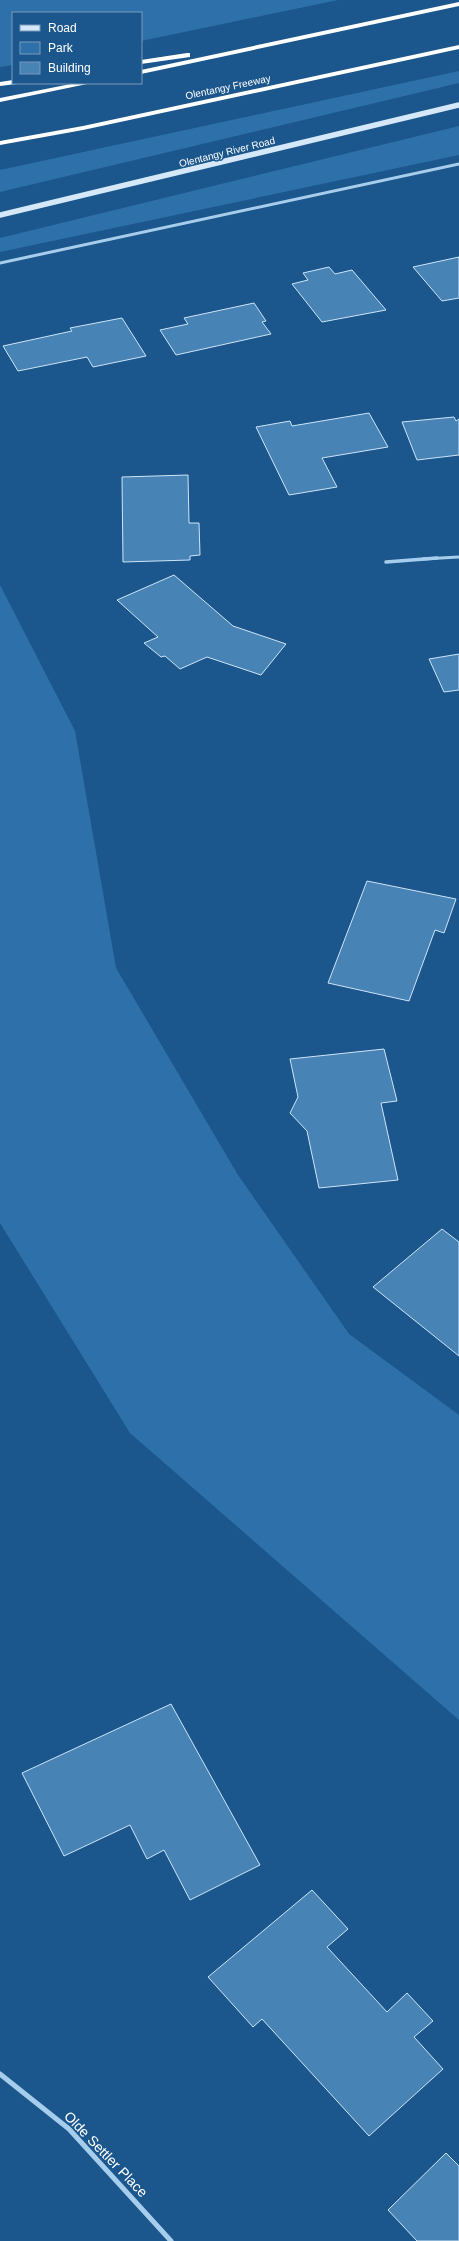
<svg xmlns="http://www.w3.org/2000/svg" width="459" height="2241" font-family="Helvetica,sans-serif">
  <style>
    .green { fill: #2e71aa }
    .building { fill: #4883b6; stroke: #cde5f9 }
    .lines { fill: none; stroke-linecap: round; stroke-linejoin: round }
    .street-far2 { stroke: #a7cded; stroke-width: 3 }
    .street-far1 { stroke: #a7cded; stroke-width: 3.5 }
    .street { stroke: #a7cded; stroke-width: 5 }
    .secondary { stroke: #d4e8f9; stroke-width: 5.5 }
    .highway { fill: #fff; fill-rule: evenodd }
    .labels { text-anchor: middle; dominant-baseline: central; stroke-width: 3; stroke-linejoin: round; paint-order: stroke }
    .far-street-label { font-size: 10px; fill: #fff; stroke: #1b578c }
    .near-street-label { font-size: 14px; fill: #fff; stroke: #1b578c }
  </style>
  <rect width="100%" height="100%" fill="#1b578c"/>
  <g class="green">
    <polygon points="0,0 338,0 141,41 141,13 13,13 13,65 0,67"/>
    <polygon points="459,71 459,83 0,192 0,170"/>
    <polygon points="459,126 459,155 0,252 0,238"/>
    <polygon points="0,585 75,731 116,968 238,1175 349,1334 459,1415 459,1720 130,1433 0,1223"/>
  </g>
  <g class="building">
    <polygon points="459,257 459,298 442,301 413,267"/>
    <polygon points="329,267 335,274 352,270 386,310 322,322 292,284 308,280 303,273"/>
    <polygon points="254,303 266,321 262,322 271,334 176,355 160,330 188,324 184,318"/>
    <polygon points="122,318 146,356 93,367 87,357 18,371 3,346 72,331 70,328"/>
    <polygon points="369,413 388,447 322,458 337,487 289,495 256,427 290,421 292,426"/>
    <polygon points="454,417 456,421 459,419 459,455 417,460 402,422"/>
    <polygon points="188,475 189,523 199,523 200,555 190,556 190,560 123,562 122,477"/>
    <polygon points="174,575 233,626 286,644 261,675 207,657 180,669 165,656 161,657 144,643 158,637 117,600"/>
    <polygon points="459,654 459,690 444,692 429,659"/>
    <polygon points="367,881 456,899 444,933 435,930 409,1001 328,983"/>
    <polygon points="384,1049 397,1101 381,1103 398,1180 319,1188 307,1131 290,1113 298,1097 290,1059"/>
    <polygon points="442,1229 459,1242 459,1356 373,1287"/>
    <polygon points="171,1704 260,1865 190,1900 164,1850 147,1859 130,1825 64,1856 22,1773"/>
    <polygon points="312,1890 348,1929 327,1947 387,2012 407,1993 433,2021 414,2037 443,2069 369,2136 262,2019 253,2027 208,1977"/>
    <polygon points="446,2153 459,2166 459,2241 417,2241 388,2210"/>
  </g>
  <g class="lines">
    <g class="street-far2">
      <polyline points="0,263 459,164"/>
      <polyline points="423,559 459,557"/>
    </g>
    <polyline class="street-far1" points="386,562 437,558"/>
    <polyline class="street" points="0,2074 69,2129 171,2241"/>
    <polyline class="secondary" points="0,215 459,105"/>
    <g class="highway">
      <polygon points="459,2 459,6 141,74 141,70"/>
      <polygon points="459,45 459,49 83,130 0,145 0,141 83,126"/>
      <polygon points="187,53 190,53 190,57 141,64 141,60"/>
      <polygon points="13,80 13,83 16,84 0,86 0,82"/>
      <polygon points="76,83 92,83 0,102 0,98"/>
    </g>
  </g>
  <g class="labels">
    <g class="far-street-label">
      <text transform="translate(228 87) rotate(-12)">Olentangy Freeway</text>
      <text transform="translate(227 152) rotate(-14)">Olentangy River Road</text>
    </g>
    <g class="near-street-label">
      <text transform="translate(106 2154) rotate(46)">Olde Settler Place</text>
    </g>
  </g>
  <rect x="12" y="12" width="130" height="72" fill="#1b578c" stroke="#769aba"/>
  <rect x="20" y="25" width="20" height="6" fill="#d4e8f9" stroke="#769aba"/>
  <text x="48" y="32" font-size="12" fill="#ffffff">Road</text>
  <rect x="20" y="42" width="20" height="12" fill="#2e71aa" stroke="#769aba"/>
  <text x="48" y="52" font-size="12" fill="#ffffff">Park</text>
  <rect x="20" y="62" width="20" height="12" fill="#4883b6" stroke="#769aba"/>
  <text x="48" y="72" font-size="12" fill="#ffffff">Building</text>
</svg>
